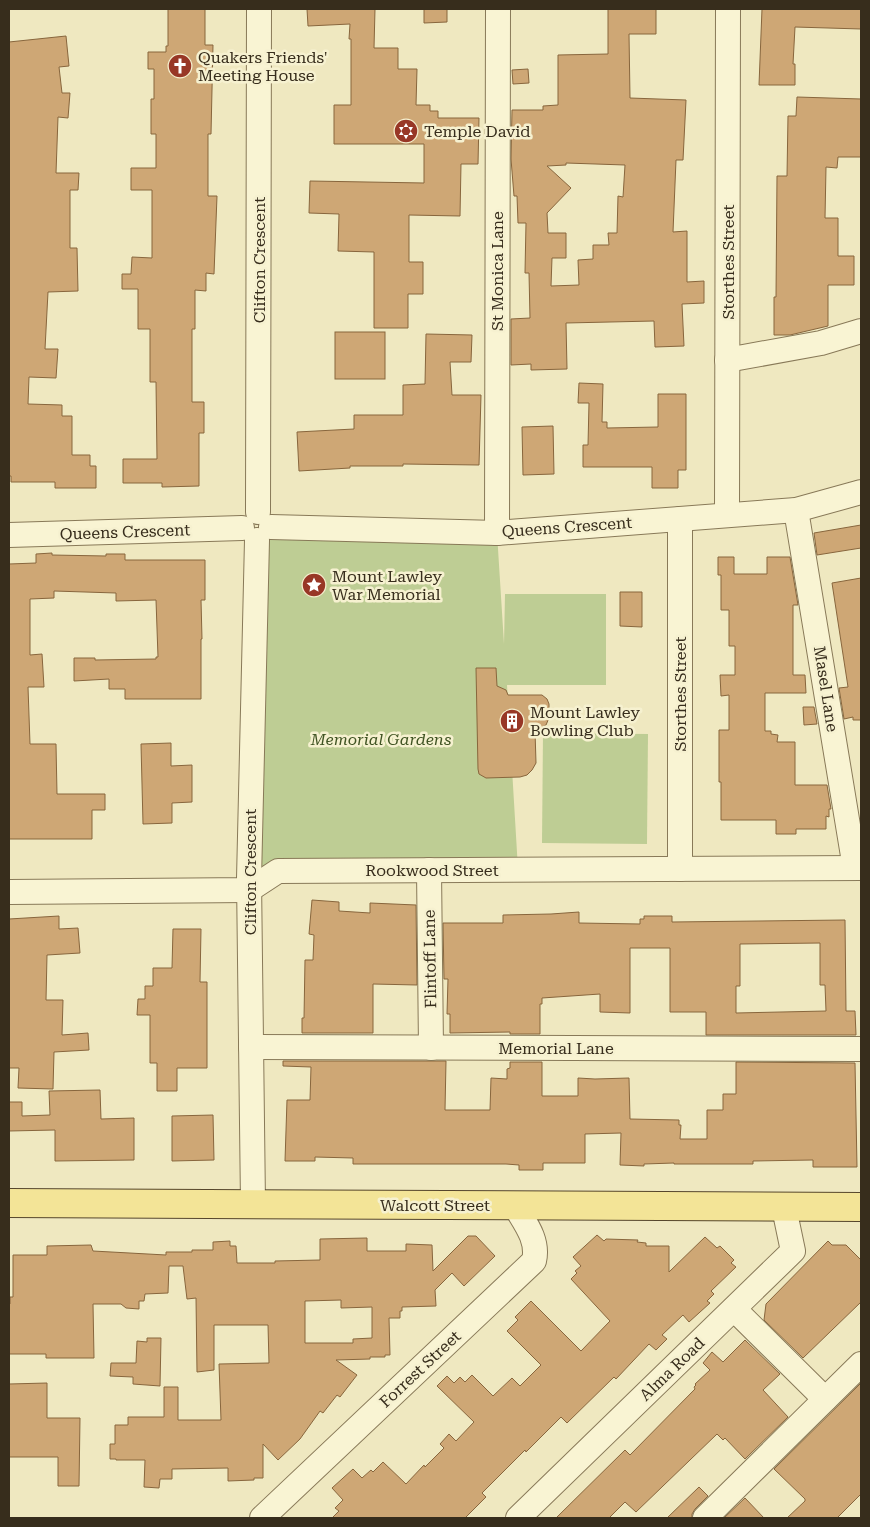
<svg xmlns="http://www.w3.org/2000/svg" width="870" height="1527" font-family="'Roboto Serif',serif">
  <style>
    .green { fill: #becd94 }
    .building { fill: #cea775; stroke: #88663d; fill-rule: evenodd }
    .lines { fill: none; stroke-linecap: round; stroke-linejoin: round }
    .minor-casing { stroke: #887958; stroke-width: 26 }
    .major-casing { stroke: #56462c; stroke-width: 30 }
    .minor { stroke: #f9f4d3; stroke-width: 24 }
    .major { stroke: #f3e497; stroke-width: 28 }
    .labels { text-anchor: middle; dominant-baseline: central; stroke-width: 5; stroke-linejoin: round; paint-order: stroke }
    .poi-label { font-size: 16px; fill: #372d1c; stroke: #f6f1d0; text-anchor: start }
    .street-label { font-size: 16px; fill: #372d1c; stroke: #f6f1d0 }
    .park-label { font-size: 16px; font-style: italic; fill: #405423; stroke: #f6f1d0 }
  </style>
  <rect width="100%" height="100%" fill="#efe8c0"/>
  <g class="green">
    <polygon points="256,529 497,533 504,644 505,594 606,594 606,685 507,685 518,869 249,879"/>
    <polygon points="543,733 648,734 647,844 542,843"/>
  </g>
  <g class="building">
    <polygon points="168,9 205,9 205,45 213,45 211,134 208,134 208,196 217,196 214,274 206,273 206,291 195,290 195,329 192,329 192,402 204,402 204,433 199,433 199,486 162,487 162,483 123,483 123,459 157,459 156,382 150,382 150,329 138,329 138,289 122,289 122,274 131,274 132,257 152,258 152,190 131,190 131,168 156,168 156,134 151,134 151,99 154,99 154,69 148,69 148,52 166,52 166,46 168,46"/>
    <polygon points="307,9 375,9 374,48 398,48 398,69 417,69 416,105 430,105 430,111 438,111 438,118 479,118 478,164 461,164 460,216 409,215 409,262 423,262 423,294 408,294 408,328 374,328 374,252 338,251 339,214 309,213 310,181 424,183 424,144 334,144 334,105 351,105 351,39 349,39 350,24 308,26"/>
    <polygon points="424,9 447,9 447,22 424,23"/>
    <path d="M608,9h48v25h-27l1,64 56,2 -3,60h-7l-3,72 14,-1v51l17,-1v22l-22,1 2,42 -29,1 -1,-26 -88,2 1,46 -36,1v-6l-20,1v-46l19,-1 -1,-45h-4l1,-50h-8l-1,-27h-3l-3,-37 1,-49h31v-4l15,-1v-50l50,-1zM566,163l59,2 -2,32 -5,-1 -1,37h-9l1,12h-16v14l-15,1 1,25 -28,1 1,-28h14v-25h-18l-1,-20 24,-25 -24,-22 19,-1z"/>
    <polygon points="762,9 861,9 861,29 795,27 793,64 795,64 795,85 759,85"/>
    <polygon points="66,36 69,66 59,67 62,93 70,93 68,118 58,117 56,173 79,173 78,190 70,190 70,248 77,248 78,291 48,292 45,349 58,349 56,378 29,377 28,404 62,405 62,416 72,416 72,455 90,455 90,466 96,466 96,488 55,488 55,482 11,482 11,476 9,476 9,42"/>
    <polygon points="528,69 529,83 513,84 512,70"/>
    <polygon points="797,97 861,99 861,157 838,157 837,168 826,167 825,218 838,218 838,256 854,256 854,285 828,285 828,326 790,335 774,335 774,297 776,297 777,176 787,176 788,116 796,116"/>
    <rect x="335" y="332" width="50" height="47"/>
    <polygon points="426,334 472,335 471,362 450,362 452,395 481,395 479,465 403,464 403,466 350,466 350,468 299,471 297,432 354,429 354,415 403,415 403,385 425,384"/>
    <polygon points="579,383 603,384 602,422 607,422 607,428 658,427 658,394 686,394 686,470 678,470 678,488 652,488 652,467 583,467 583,445 588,445 589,403 578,403"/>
    <polygon points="553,426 554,474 523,475 522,427"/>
    <polygon points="861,525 861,548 817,555 814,533"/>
    <polygon points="52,553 52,555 106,556 106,554 125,554 125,560 205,560 205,600 201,600 202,639 201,639 201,699 125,699 125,689 109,689 109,679 74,681 74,658 95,658 95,660 156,659 156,657 158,657 156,600 116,601 116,593 54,591 54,598 30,599 30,655 42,654 44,687 28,687 30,744 56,744 57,794 105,794 105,810 92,810 92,839 9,839 9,564 36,563 36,554"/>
    <polygon points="718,557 734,557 734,574 767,574 767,557 790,557 798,605 793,605 793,675 805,675 806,693 765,693 765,731 771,731 771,734 778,735 777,742 795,742 795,785 827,785 831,809 829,809 829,817 826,816 826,829 796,829 796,834 776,834 776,820 721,820 721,782 719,782 719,730 729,730 729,695 721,696 720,675 735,675 735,646 729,646 729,610 721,610 721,575 718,575"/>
    <polygon points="861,578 861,720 853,720 853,717 844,719 839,688 848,687 832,583"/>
    <polygon points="620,592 642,592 642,627 620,626"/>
    <polygon points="476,668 496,668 497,686 506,690 508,695 542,695 547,699 549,704 549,718 546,725 535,731 536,763 532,770 527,775 520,777 486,778 479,774 478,769"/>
    <polygon points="803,707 814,707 817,724 804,725"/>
    <polygon points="171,743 171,766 192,765 192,802 172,803 172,823 143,824 141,744"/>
    <polygon points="312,900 339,902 339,911 370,913 370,903 416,905 417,985 373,984 373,1033 302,1033 302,1018 304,1018 305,960 313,960 314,935 309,934"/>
    <path d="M579,912v11l61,1v-5h4v-3h28v6l173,-2 1,91h9l1,24h-150v-23h-36v-64h-40v65l-30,-1v-18l-58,4v6h-2v30h-30v-2l-60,1v-19h-3l1,-35h-4l-1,-56h60v-8l48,-1zM820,943v42h5l1,26 -90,2v-27h4v-42z"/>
    <polygon points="59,916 59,929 78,928 80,953 47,955 46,1000 63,1000 62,1035 88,1033 89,1050 54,1052 53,1089 18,1088 19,1068 9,1068 9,919"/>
    <polygon points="173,929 201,929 200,982 207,982 207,1068 177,1068 177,1091 157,1091 157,1063 150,1063 150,1015 137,1015 138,999 145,999 145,986 153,986 153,968 172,968"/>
    <polygon points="283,1061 446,1061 445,1110 490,1110 491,1078 507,1079 507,1069 510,1068 510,1062 542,1062 542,1096 578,1096 578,1078 595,1079 629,1078 630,1119 679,1120 679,1125 681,1125 680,1139 707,1139 707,1110 723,1110 723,1094 736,1094 736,1062 855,1063 857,1167 813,1167 813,1160 753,1161 753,1164 674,1164 674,1163 644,1164 644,1166 620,1165 621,1133 585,1134 585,1163 543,1163 543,1170 519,1170 519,1165 506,1164 353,1164 353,1158 315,1157 315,1161 285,1161 287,1100 310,1100 311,1067 283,1066"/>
    <polygon points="100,1090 101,1119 134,1118 134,1160 55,1161 55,1130 9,1131 9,1102 22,1102 22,1116 50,1115 49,1091"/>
    <polygon points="213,1115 214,1160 172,1161 172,1116"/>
    <polygon points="597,1235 604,1241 606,1239 638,1240 637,1242 646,1243 646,1246 669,1246 669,1272 705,1237 717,1248 720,1246 734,1260 731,1263 736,1267 711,1291 714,1294 707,1301 710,1303 689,1322 683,1315 662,1335 667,1339 656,1350 649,1344 616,1379 614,1377 567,1423 561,1417 526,1452 525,1450 482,1493 486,1497 465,1518 332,1518 339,1511 335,1508 343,1500 332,1488 353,1469 362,1478 371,1470 373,1472 383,1462 406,1484 424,1465 425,1467 444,1448 440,1444 449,1434 456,1441 474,1422 437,1386 447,1376 454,1383 460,1377 465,1382 472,1375 493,1396 512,1378 520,1386 541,1365 507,1331 518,1320 515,1317 531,1301 581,1351 610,1321 571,1279 577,1273 575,1271 581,1266 573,1257"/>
    <path d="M468,1236h8l19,20 -31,30 -12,-13 -17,17 1,16 -34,1v4h-2v7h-11l1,37h-5v2h-15v2l-34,1 21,15 -17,22 -3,-2 -14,18 -3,-2 -20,28 -22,21 -15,-16v34h-9v2l-26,1v-13l-56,1v10h-12l-1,9 -15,-1 1,-27h-29v-1h-6v-15h5v-19h13v-8h36v-30h14v33h43l-2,-56 50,-1 -1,-38h-54v45l-17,2 -1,-74 -9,1 -4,-33h-14l-1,27 -23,1 -1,7h-5v8l-13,-1 -5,-4h-28l1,54h-48v-4h-37v-50h1v-7h3v-42h34v-9l44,-1 2,6 73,4v-3h26v-2h21v-8l17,-1v5h6l1,17h38v-2l45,-1v-21l47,-1v13h39v-7l26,1 1,26zM341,1300v8l31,-1v31l-19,1v4h-48v-42z"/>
    <polygon points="828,1241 832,1245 846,1245 861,1260 861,1302 803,1358 764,1320 766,1304"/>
    <polygon points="147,1338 161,1338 160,1386 133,1384 133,1377 110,1376 111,1363 136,1363 137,1341 147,1342"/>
    <polygon points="745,1340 780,1374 763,1390 788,1417 745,1459 725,1438 723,1440 717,1434 636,1512 625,1502 609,1518 556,1518 625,1450 630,1455 695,1389 694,1387 696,1385 695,1384 710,1370 703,1363 712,1352 723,1362"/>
    <polygon points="47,1383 47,1418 80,1418 79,1486 58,1486 58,1457 9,1457 9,1384"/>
    <polygon points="860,1384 861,1386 861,1494 837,1518 787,1518 805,1501 805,1499 774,1469"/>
    <polygon points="699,1487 708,1496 695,1509 692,1514 692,1518 667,1518"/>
    <polygon points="745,1498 764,1518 724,1518"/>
  </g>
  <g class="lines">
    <g class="minor-casing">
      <g id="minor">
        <polyline points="727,360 821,343 861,331"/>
        <polyline points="796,510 855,868"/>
        <polyline points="258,512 259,9"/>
        <polyline points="727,515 728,9"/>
        <polyline points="680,519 680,869"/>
        <polyline points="271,527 497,533 796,510 861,492"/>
        <polyline points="497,533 498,9"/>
        <polyline points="9,535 242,528"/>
        <polyline points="429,870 431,1048"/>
        <polyline points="9,892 249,890 278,871 861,868"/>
        <polyline points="251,1047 861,1049"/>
        <polyline points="253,1204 249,879 257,540"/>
        <polyline points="734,1309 825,1399"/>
        <path d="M262,1518l272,-257c5,-21 -9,-38 -19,-55"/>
        <polyline points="518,1518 793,1251 784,1208"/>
        <polyline points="705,1518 861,1364"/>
      </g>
    </g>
    <g class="major-casing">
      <polyline id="major" points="9,1203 861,1207"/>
    </g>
    <use href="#minor" class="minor"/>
    <use href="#major" class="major"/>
  </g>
  <defs>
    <g id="church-disc" transform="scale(1.25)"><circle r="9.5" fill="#983726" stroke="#f6f1d0"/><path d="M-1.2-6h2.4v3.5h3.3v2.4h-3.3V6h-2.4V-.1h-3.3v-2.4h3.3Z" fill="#fff"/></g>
    <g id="synagogue-disc" transform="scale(1.25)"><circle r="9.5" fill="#983726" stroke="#f6f1d0"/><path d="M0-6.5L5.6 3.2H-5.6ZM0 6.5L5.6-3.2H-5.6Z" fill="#fff"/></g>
    <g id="sight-disc" transform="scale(1.25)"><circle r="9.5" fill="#983726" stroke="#f6f1d0"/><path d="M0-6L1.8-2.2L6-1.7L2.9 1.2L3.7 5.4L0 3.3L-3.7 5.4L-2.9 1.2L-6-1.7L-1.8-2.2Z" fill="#fff"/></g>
    <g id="building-disc" transform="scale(1.25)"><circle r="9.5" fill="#983726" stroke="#f6f1d0"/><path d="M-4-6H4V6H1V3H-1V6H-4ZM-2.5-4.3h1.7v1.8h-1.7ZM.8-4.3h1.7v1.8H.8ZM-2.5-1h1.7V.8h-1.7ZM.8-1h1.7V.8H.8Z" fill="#fff"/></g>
  </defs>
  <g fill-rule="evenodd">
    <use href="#church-disc" x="180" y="66"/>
    <use href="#synagogue-disc" x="406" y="131"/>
    <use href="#sight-disc" x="314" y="585"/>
    <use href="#building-disc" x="512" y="721"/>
  </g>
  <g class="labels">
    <g class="poi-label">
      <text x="198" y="57">Quakers Friends'<tspan x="198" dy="18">Meeting House</tspan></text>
      <text x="424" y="131">Temple David</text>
      <text x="332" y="576">Mount Lawley<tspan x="332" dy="18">War Memorial</tspan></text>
      <text x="530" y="712">Mount Lawley<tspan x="530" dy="18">Bowling Club</tspan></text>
    </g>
    <g class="street-label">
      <text transform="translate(259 260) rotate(-90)">Clifton Crescent</text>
      <text transform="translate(728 262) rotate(-90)">Storthes Street</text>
      <text transform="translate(497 271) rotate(-90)">St Monica Lane</text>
      <text transform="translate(567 527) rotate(-4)">Queens Crescent</text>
      <text transform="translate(125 532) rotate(-2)">Queens Crescent</text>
      <text transform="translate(826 689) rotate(81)">Masel Lane</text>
      <text transform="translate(680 694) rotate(-90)">Storthes Street</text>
      <text x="432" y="870">Rookwood Street</text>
      <text transform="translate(250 872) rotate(-90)">Clifton Crescent</text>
      <text transform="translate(430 959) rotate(-91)">Flintoff Lane</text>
      <text x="556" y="1048">Memorial Lane</text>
      <text x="435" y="1205">Walcott Street</text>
      <text transform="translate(420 1369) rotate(-43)">Forrest Street</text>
      <text transform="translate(672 1369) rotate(-44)">Alma Road</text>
    </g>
    <g class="park-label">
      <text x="381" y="739">Memorial Gardens</text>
    </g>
  </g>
  <rect width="870" height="1527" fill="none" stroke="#372d1c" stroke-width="20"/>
</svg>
